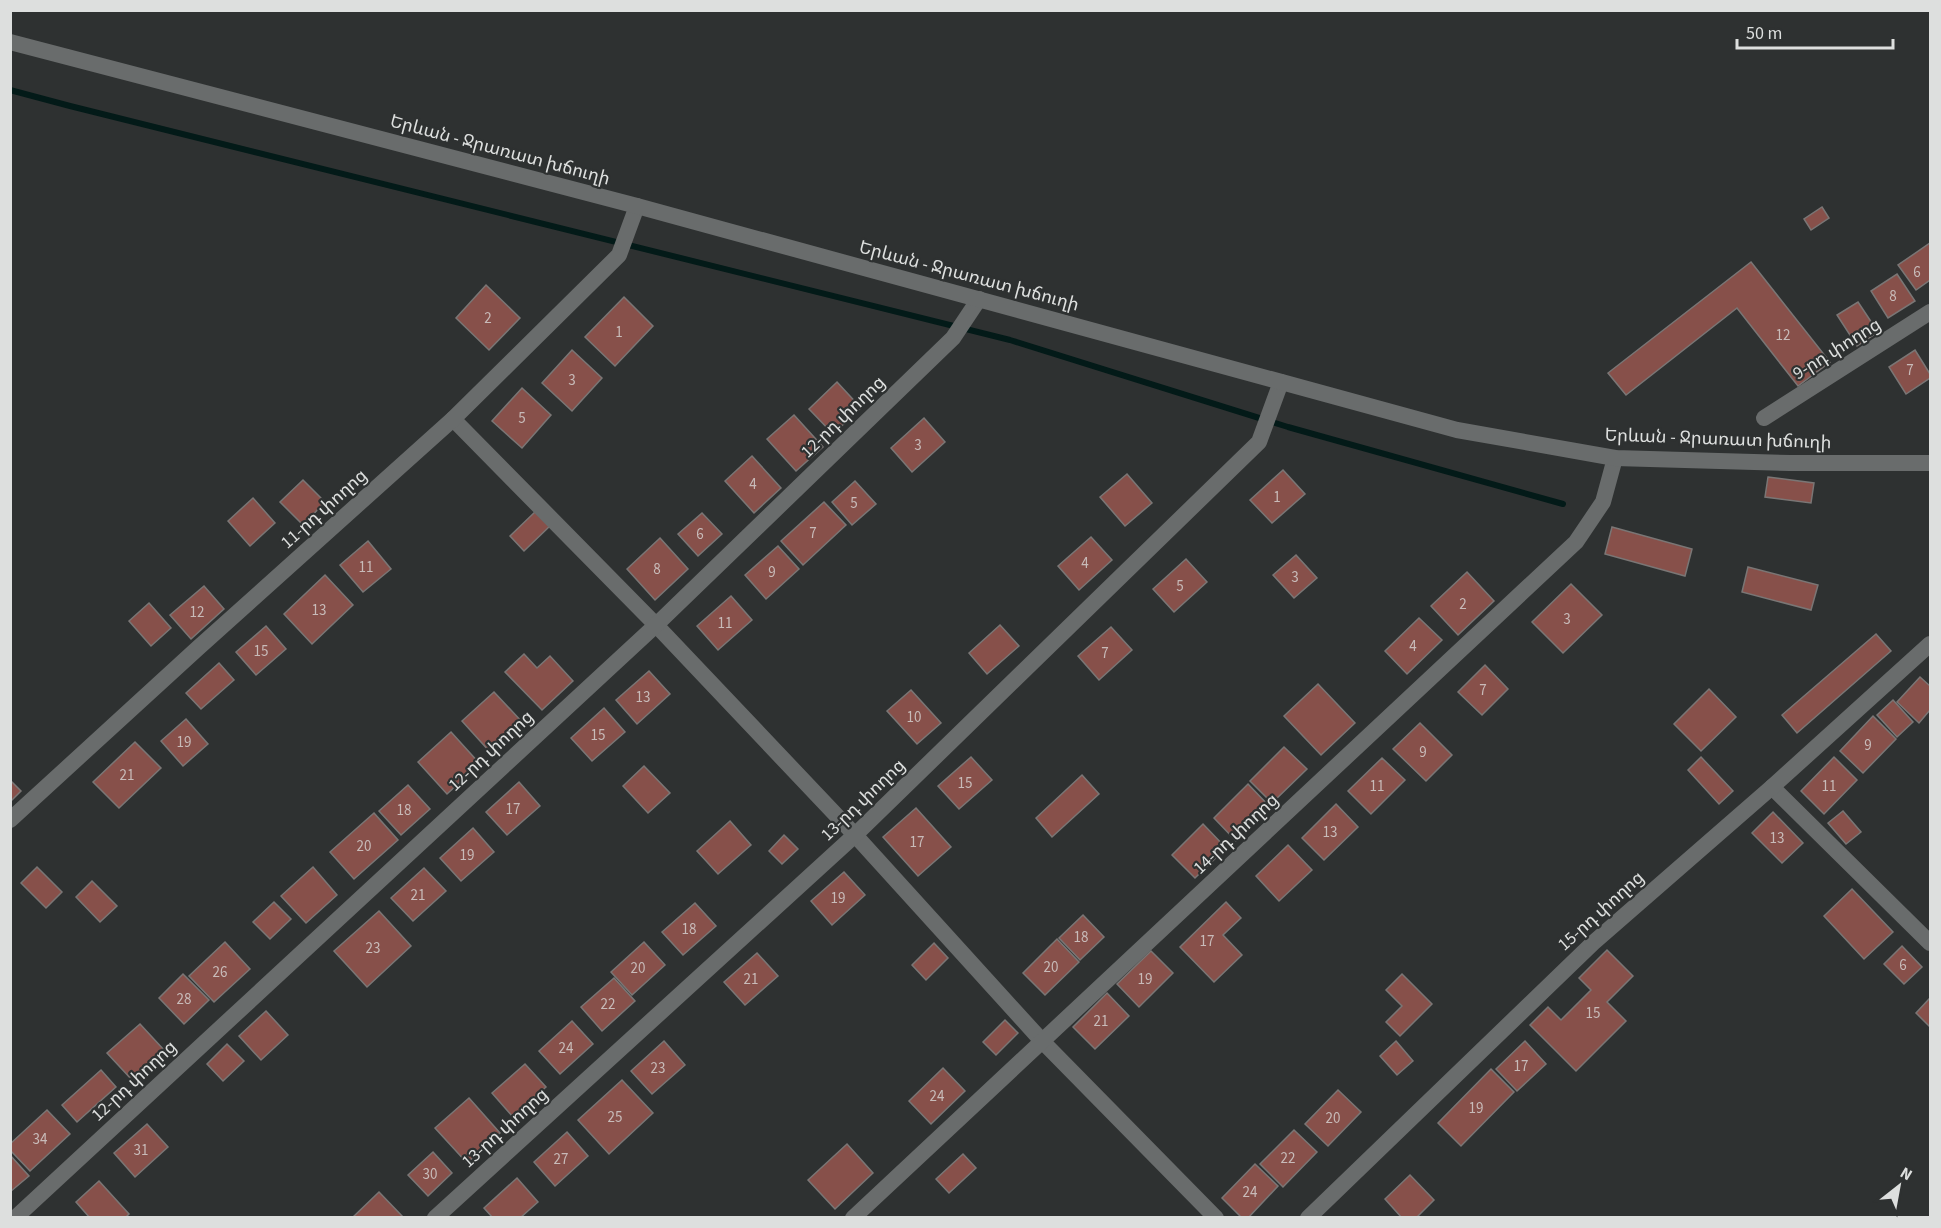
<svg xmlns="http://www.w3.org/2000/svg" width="1941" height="1228" font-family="'Source Sans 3','Noto Sans Armenian',sans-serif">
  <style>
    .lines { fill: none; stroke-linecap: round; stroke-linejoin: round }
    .stream { stroke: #031a18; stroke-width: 6 }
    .building { fill: #87504a; stroke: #7a7675; stroke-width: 1.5 }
    .minor { stroke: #696c6c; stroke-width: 16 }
    .secondary { stroke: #696c6c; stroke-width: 16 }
    .labels { text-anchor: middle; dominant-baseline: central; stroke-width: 4.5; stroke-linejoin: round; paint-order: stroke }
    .number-label { font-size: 15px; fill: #c8bbb9 }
    .street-label { font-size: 18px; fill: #dddfde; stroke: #2e3131 }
  </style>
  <rect width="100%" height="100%" fill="#2e3131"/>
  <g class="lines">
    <polyline class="stream" points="10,90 70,106 1010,340 1288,427 1563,504"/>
  </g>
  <g class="building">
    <polygon points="1822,207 1829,218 1811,230 1804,219"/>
    <polygon points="1930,243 1930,280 1916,290 1898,265"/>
    <polygon points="1751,262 1830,362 1798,386 1737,308 1626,395 1608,373"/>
    <polygon points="1897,274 1915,301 1888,318 1871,291"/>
    <polygon points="486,285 520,318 489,350 456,318"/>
    <polygon points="624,297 653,326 615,366 585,337"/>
    <polygon points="1858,302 1878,332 1857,346 1837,315"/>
    <polygon points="572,350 602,378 572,411 542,383"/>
    <polygon points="1915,350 1930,374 1930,378 1906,394 1889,367"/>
    <polygon points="837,382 861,408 833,434 809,409"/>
    <polygon points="522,388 551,415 522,448 492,421"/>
    <polygon points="794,415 823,447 796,471 767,439"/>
    <polygon points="924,418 945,442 912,472 891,448"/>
    <polygon points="752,456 781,488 754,513 725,481"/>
    <polygon points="1283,470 1305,494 1272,523 1250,500"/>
    <polygon points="1127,474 1152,503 1125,526 1100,497"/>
    <polygon points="1768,477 1814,483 1811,503 1765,497"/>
    <polygon points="303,480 325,502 303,525 280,502"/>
    <polygon points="855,481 876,504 852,525 832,502"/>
    <polygon points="253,498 275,523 250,546 228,521"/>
    <polygon points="824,502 846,525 803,565 781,541"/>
    <polygon points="537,510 551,525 524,551 510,536"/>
    <polygon points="702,513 722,534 698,556 678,534"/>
    <polygon points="1612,527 1692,549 1685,576 1605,554"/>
    <polygon points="1091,537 1112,560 1079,590 1058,566"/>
    <polygon points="660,538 688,569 655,600 627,569"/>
    <polygon points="368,541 391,569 363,592 340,565"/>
    <polygon points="778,546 799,569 766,599 745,575"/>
    <polygon points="1296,555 1317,578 1294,598 1273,575"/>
    <polygon points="1186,559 1207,582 1174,612 1153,589"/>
    <polygon points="1748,567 1818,585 1811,610 1742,592"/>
    <polygon points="1467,572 1494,601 1458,635 1431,606"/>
    <polygon points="325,575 353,605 312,644 284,614"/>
    <polygon points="1571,584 1602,615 1563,653 1532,622"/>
    <polygon points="204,586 224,609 191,639 170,615"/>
    <polygon points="731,596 752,620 718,650 697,626"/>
    <polygon points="149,603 171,628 151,646 129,621"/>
    <polygon points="1419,618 1442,640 1407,674 1385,651"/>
    <polygon points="1000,625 1019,646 987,674 969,653"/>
    <polygon points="266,626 286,649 256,675 236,652"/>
    <polygon points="1111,627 1132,650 1099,680 1078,656"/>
    <polygon points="1876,634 1891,651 1797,733 1782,715"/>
    <polygon points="524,654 537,668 550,656 573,681 542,710 505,672"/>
    <polygon points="219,663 234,680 201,709 186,693"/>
    <polygon points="1485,665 1508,689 1482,715 1458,692"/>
    <polygon points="649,671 670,694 637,724 616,700"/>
    <polygon points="1920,677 1930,686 1930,710 1919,723 1897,702"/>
    <polygon points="1318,684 1355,723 1321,755 1284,716"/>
    <polygon points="1709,689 1736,717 1701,751 1674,724"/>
    <polygon points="911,690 941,723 917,744 887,711"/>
    <polygon points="494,692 523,723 490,752 462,721"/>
    <polygon points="1893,700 1913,722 1897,737 1877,715"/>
    <polygon points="604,708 625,732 592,761 571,738"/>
    <polygon points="1873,716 1896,739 1863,773 1840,751"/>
    <polygon points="186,719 208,744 183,766 161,741"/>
    <polygon points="1420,723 1452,755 1426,781 1393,749"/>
    <polygon points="451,732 480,764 447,794 418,762"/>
    <polygon points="135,742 161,768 119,808 93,782"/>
    <polygon points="1284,747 1307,769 1272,803 1250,781"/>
    <polygon points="971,757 992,780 959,809 938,786"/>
    <polygon points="1701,757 1733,791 1719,804 1688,770"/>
    <polygon points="1834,757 1857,780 1824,814 1801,791"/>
    <polygon points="1382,758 1405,780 1371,814 1348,791"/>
    <polygon points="644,766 670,793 648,813 623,786"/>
    <polygon points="1082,775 1099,794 1052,837 1036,818"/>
    <polygon points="10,780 21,791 10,802"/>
    <polygon points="519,782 540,806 507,835 486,812"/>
    <polygon points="1248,784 1270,807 1236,841 1214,818"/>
    <polygon points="408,785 430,809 401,835 379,811"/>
    <polygon points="1336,804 1358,827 1324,860 1302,838"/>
    <polygon points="916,808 951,847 918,876 883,837"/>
    <polygon points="1843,811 1861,832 1846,844 1828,823"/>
    <polygon points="1773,812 1803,843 1782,863 1752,833"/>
    <polygon points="374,813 398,840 354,879 330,852"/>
    <polygon points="730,821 751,845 718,874 697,851"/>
    <polygon points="1203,824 1226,848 1195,878 1172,855"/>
    <polygon points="473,828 494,852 461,881 440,858"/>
    <polygon points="784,835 798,849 782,864 769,851"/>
    <polygon points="1288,845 1312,870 1279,901 1256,876"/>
    <polygon points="37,867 62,892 46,908 21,883"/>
    <polygon points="313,867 337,895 306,923 281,896"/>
    <polygon points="424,868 446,891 413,921 391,898"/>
    <polygon points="844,872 865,895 832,925 811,901"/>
    <polygon points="92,881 117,906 100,922 76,897"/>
    <polygon points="1852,889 1893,932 1864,959 1824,916"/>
    <polygon points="274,902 291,919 270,939 253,922"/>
    <polygon points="1226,902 1241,918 1223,935 1242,955 1214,982 1180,947"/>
    <polygon points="695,903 716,926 683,955 662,932"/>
    <polygon points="379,911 411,946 367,987 334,951"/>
    <polygon points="1083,915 1104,937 1080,960 1059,938"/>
    <polygon points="1057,939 1079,962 1045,995 1023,973"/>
    <polygon points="225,942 250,969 214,1002 189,976"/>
    <polygon points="644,942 665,965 632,995 611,972"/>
    <polygon points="934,943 948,958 926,980 912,965"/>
    <polygon points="1902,946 1922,967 1904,984 1884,964"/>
    <polygon points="1607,950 1633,976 1607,1002 1626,1021 1576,1071 1530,1025 1548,1007 1561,1020 1591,990 1579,978"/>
    <polygon points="1151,951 1173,973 1139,1007 1117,984"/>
    <polygon points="757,953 778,976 745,1005 724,982"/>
    <polygon points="183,974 209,1000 184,1024 159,998"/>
    <polygon points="1402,974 1432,1004 1400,1036 1386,1022 1402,1006 1386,990"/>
    <polygon points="614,978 635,1001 602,1031 581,1007"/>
    <polygon points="1107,993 1129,1016 1095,1049 1073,1027"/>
    <polygon points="1930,998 1930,1027 1916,1013"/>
    <polygon points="266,1011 288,1035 261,1060 239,1036"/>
    <polygon points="1005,1020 1018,1033 996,1055 983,1042"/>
    <polygon points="572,1021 593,1044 560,1074 539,1051"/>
    <polygon points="140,1024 164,1050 132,1080 107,1053"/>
    <polygon points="664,1041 685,1065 652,1094 631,1071"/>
    <polygon points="1396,1041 1413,1061 1397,1075 1380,1056"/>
    <polygon points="1525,1041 1546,1064 1517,1091 1496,1069"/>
    <polygon points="227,1044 244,1061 223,1081 207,1064"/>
    <polygon points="525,1064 546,1087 513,1117 492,1093"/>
    <polygon points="943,1068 965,1091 931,1124 909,1101"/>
    <polygon points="1491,1069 1514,1092 1461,1146 1438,1123"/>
    <polygon points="101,1070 116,1087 77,1122 62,1105"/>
    <polygon points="622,1080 653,1113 609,1154 578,1120"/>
    <polygon points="1338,1090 1361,1112 1328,1146 1305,1124"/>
    <polygon points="469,1098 500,1133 467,1163 435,1128"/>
    <polygon points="47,1110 70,1134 30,1171 10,1150 10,1144"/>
    <polygon points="147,1124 168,1147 135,1177 114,1153"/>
    <polygon points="1294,1130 1317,1152 1283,1187 1260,1164"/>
    <polygon points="567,1132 588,1156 555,1186 534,1162"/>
    <polygon points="847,1144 873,1173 835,1209 808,1180"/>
    <polygon points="433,1152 452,1173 428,1196 408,1175"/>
    <polygon points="963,1154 976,1168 949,1193 936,1179"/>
    <polygon points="10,1155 29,1176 10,1192"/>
    <polygon points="1255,1164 1278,1186 1248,1218 1242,1218 1222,1198"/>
    <polygon points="1410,1175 1434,1200 1416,1218 1402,1218 1385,1199"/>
    <polygon points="517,1178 538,1202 520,1218 493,1218 484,1208"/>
    <polygon points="99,1181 129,1214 125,1218 90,1218 76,1202"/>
    <polygon points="379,1192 404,1218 352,1218"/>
  </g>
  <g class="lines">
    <g class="minor">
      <polyline points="1764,418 1930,312"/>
      <polyline points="453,419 656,625 855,835 1042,1041 1216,1218"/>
      <polyline points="1772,787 1930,943"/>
      <polyline points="10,820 198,648 453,419 619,255 637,206"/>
      <polyline points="15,1218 656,625 953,338 979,299"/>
      <polyline points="435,1218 855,835 1259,442 1281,382"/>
      <polyline points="853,1218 1576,542 1603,502 1615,458"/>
      <polyline points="1308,1218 1593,943 1772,787 1930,644"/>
    </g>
    <polyline class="secondary" points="10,42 637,206 1457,430 1615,458 1790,463 1930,463"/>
  </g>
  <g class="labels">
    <g class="number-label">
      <text x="1917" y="272">6</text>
      <text x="1893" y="296">8</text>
      <text x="488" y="318">2</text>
      <text x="619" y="332">1</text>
      <text x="1783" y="335">12</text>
      <text x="1910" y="370">7</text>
      <text x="572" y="380">3</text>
      <text x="522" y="418">5</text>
      <text x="918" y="445">3</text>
      <text x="753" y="484">4</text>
      <text x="1277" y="497">1</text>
      <text x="854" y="503">5</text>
      <text x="813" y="533">7</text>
      <text x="700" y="534">6</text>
      <text x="1085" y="563">4</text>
      <text x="366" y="567">11</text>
      <text x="657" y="569">8</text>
      <text x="772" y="572">9</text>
      <text x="1295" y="577">3</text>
      <text x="1180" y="586">5</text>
      <text x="1463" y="604">2</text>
      <text x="319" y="610">13</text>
      <text x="197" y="612">12</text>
      <text x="1567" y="619">3</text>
      <text x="725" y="623">11</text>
      <text x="1413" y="646">4</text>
      <text x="261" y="651">15</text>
      <text x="1105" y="653">7</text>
      <text x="1483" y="690">7</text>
      <text x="643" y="697">13</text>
      <text x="914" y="717">10</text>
      <text x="598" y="735">15</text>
      <text x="184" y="742">19</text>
      <text x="1868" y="745">9</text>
      <text x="1423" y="752">9</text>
      <text x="127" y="775">21</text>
      <text x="965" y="783">15</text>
      <text x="1377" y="786">11</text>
      <text x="1829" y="786">11</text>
      <text x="513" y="809">17</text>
      <text x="404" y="810">18</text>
      <text x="1330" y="832">13</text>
      <text x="1777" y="838">13</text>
      <text x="917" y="842">17</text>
      <text x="364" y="846">20</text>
      <text x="467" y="855">19</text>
      <text x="418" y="895">21</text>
      <text x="838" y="898">19</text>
      <text x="689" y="929">18</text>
      <text x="1081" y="937">18</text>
      <text x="1207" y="941">17</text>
      <text x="373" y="948">23</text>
      <text x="1903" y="965">6</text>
      <text x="1051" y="967">20</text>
      <text x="638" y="968">20</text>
      <text x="220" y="972">26</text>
      <text x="751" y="979">21</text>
      <text x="1145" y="979">19</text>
      <text x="184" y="999">28</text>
      <text x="608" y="1004">22</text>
      <text x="1593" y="1013">15</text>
      <text x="1101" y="1021">21</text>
      <text x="566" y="1048">24</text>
      <text x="1521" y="1066">17</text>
      <text x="658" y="1068">23</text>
      <text x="937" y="1096">24</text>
      <text x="1476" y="1108">19</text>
      <text x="615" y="1117">25</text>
      <text x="1333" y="1118">20</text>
      <text x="40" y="1139">34</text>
      <text x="141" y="1150">31</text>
      <text x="1288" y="1158">22</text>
      <text x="561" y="1159">27</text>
      <text x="430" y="1174">30</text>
      <text x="1250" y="1192">24</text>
    </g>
    <g class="street-label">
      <text transform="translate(500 150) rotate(15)">Երևան - Ջրառատ խճուղի</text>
      <text transform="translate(969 276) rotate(15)">Երևան - Ջրառատ խճուղի</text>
      <text transform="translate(1837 349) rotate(-32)">9-րդ փողոց</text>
      <text transform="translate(843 417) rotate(-44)">12-րդ փողոց</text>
      <text transform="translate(1718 439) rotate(2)">Երևան - Ջրառատ խճուղի</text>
      <text transform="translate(324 509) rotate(-42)">11-րդ փողոց</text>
      <text transform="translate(491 751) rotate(-43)">12-րդ փողոց</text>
      <text transform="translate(863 800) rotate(-44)">13-րդ փողոց</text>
      <text transform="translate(1236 834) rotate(-43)">14-րդ փողոց</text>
      <text transform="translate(1601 911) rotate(-42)">15-րդ փողոց</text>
      <text transform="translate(134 1081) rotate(-43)">12-րդ փողոց</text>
      <text transform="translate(505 1128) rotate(-42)">13-րդ փողոց</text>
    </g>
  </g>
  <rect width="1941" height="1228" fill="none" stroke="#dddfde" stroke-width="24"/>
  <g transform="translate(1899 1186) rotate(31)" stroke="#2e3131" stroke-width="4.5" paint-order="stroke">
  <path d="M0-4.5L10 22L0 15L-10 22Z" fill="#dddfde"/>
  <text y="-9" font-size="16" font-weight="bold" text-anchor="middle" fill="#dddfde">N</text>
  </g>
  <path d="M1737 39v9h156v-9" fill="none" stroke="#dddfde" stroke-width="3"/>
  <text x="1746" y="39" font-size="18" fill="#dddfde" stroke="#2e3131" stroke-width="4.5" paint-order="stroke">50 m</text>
</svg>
